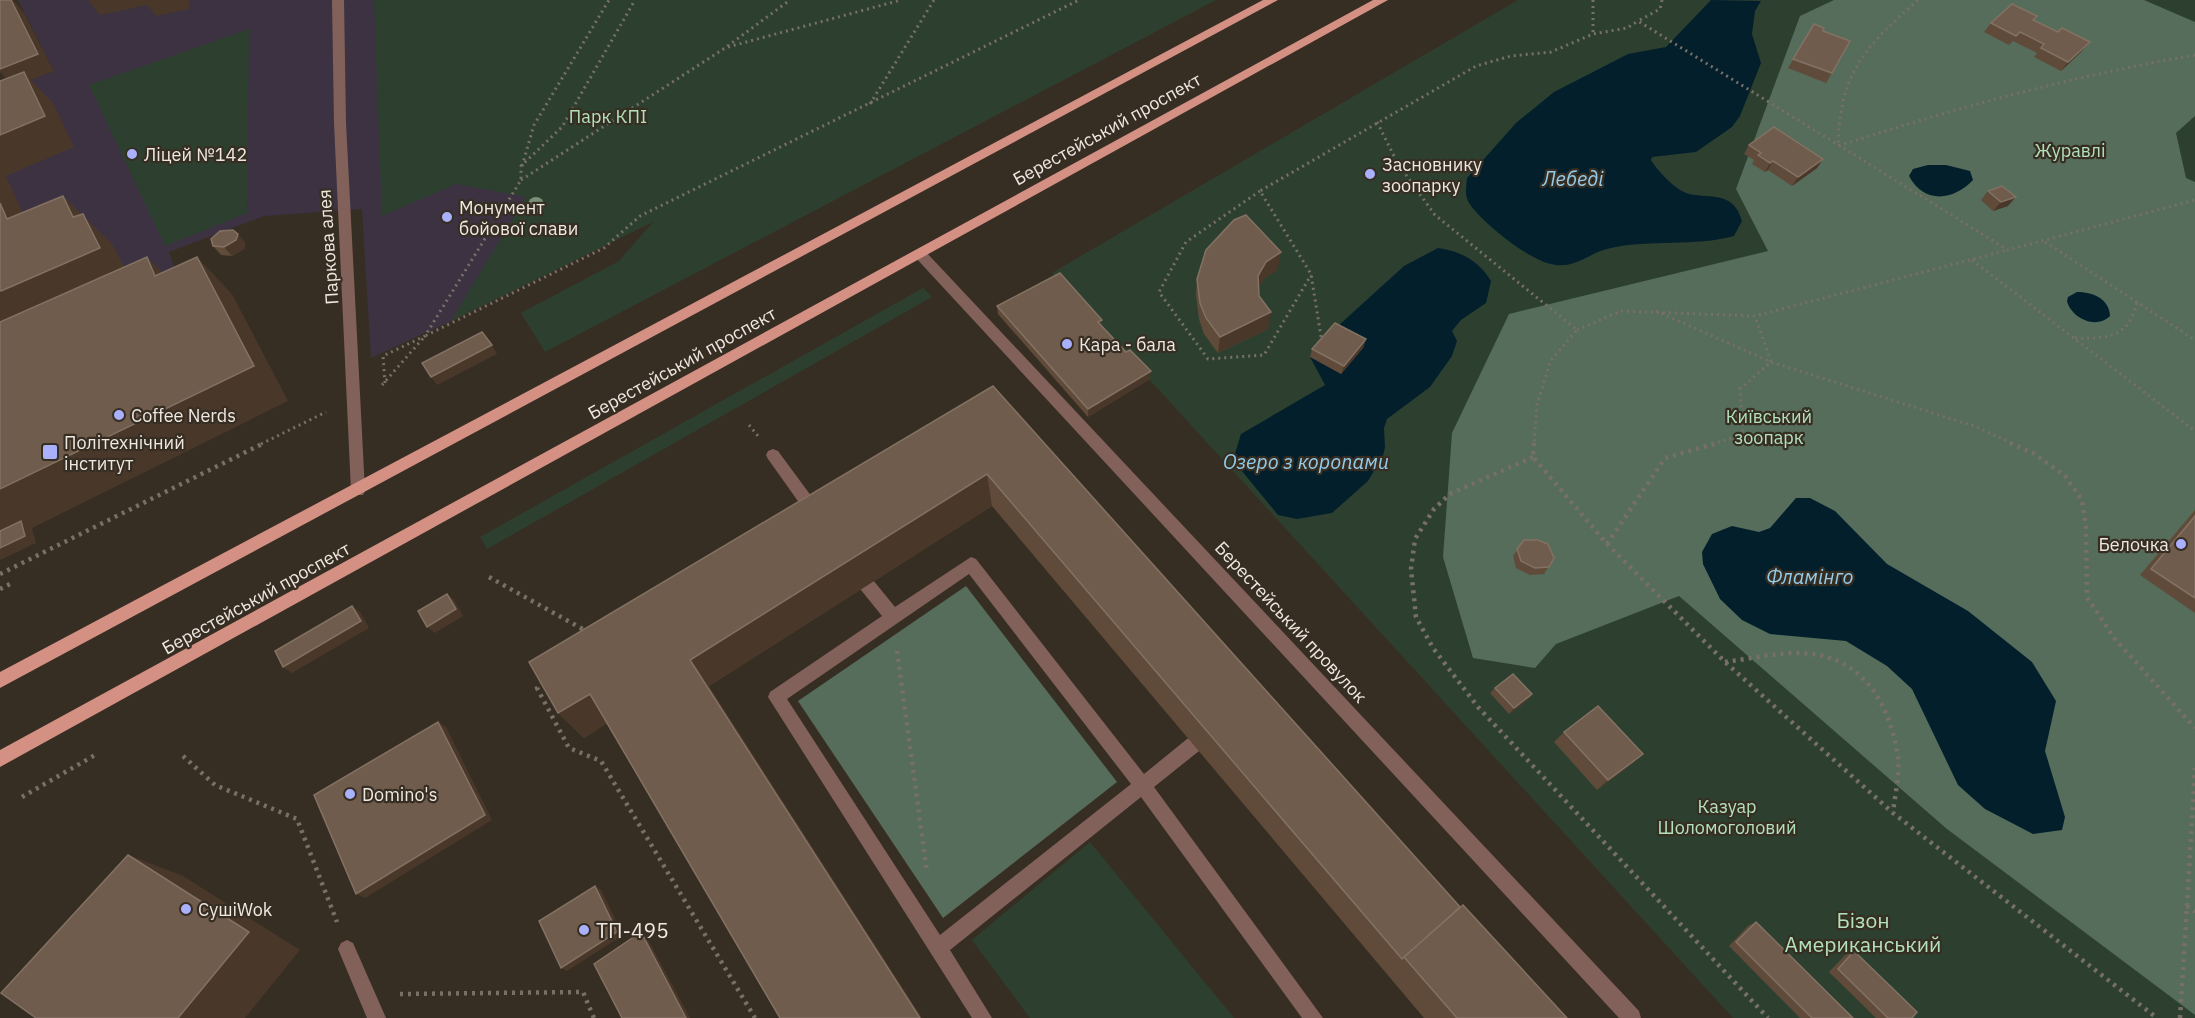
<svg xmlns="http://www.w3.org/2000/svg" width="2195" height="1018" font-family="'IBM Plex Sans',sans-serif">
  <style>
    .education { fill: #3d3242 }
    .green { fill: #2d4030 }
    .forest { fill: #556d5a }
    .water { fill: #031f2c }
    .lines { fill: none; stroke-linecap: round; stroke-linejoin: round }
    .path-far1 { stroke: #787066; stroke-width: 3; stroke-dasharray: 2 4; stroke-linecap: butt }
    .path { stroke: #787066; stroke-width: 4.5; stroke-dasharray: 3 5; stroke-linecap: butt }
    .lane { fill: #83615b; fill-rule: evenodd }
    .street { fill: #83615b; fill-rule: evenodd }
    .primary { fill: #d59084; fill-rule: evenodd }
    .tree { fill: #7b9077 }
    .wall { fill: #604b3a }
    .shaded-wall { fill: #493829 }
    .building { fill: #6f5c4c; stroke: #837263; stroke-width: 1.5 }
    .poi-dot { fill: #a9b0fc; stroke: #372e23; stroke-width: 2 }
    .labels { text-anchor: middle; dominant-baseline: central; stroke-width: 4.5; stroke-linejoin: round; paint-order: stroke }
    .park-label { font-size: 18px; fill: #b2e1bb; stroke: #372e23 }
    .street-label { font-size: 18px; fill: #efe8e1; stroke: #372e23 }
    .poi-label { font-size: 18px; fill: #efe8e1; stroke: #372e23; text-anchor: start }
    .water-label { font-size: 20px; font-style: italic; fill: #93cbe9; stroke: #372e23 }
    .near-park-label { font-size: 21px; fill: #b2e1bb; stroke: #372e23 }
    .near-poi-label { font-size: 21px; fill: #efe8e1; stroke: #372e23; text-anchor: start }
  </style>
  <rect width="100%" height="100%" fill="#372e23"/>
  <polygon class="education" points="18,0 1103,0 451,321 371,358 362,209 264,216 169,252 178,279 0,358 0,92 54,71"/>
  <g class="green">
    <polygon points="374,0 1216,0 545,352 521,313 619,261 653,222 451,321 526,197 456,184 382,216"/>
    <polygon points="1518,0 2195,0 2195,1018 1733,1018 1052,273"/>
    <polygon points="249,29 247,213 165,246 89,85"/>
    <polygon points="923,288 932,297 487,549 480,537"/>
    <polygon points="1090,842 1234,1018 1030,1018 972,940"/>
  </g>
  <g class="forest">
    <polygon points="1834,0 2144,0 2195,22 2195,116 2176,133 2186,178 2195,182 2195,1015 1947,829 1679,596 1556,644 1535,668 1473,658 1443,557 1452,433 1509,314 1768,251 1736,189 1800,16"/>
    <polygon points="966,586 1117,782 943,918 798,701"/>
  </g>
  <g class="water">
    <path d="M1711,0l50,1 -6,10 -3,23 9,29 -21,53 -8,11 -36,25 -44,5 -1,3c6,10 22,27 33,32 19,9 49,-5 58,29l-8,15c-40,11 -83,3 -123,12 -22,4 -35,22 -60,16 -22,-4 -73,-44 -83,-63 -3,-7 -2,-15 -1,-23l49,-55 38,-31 74,-38 38,-7z"/>
    <path d="M1928,165h18l24,6 3,9c-20,21 -49,24 -64,-4l4,-7z"/>
    <path d="M1438,248c23,3 41,13 53,33l-5,22 -25,17 -9,11 5,10 -5,15 -22,31 -43,32 -3,9 1,19 -2,9 -15,25 -36,32 -35,6 -19,-4 -45,-55 8,-26 84,-49 -15,-28 28,-31 66,-60z"/>
    <path d="M2077,292c15,0 32,6 33,24 -14,14 -39,2 -43,-15l1,-4z"/>
    <polygon points="1796,498 1810,498 1835,511 1887,564 1968,611 2032,662 2056,701 2045,751 2065,817 2062,830 2033,834 1985,809 1958,785 1912,689 1887,666 1846,641 1770,634 1742,620 1720,599 1703,564 1702,552 1712,534 1732,526 1759,532 1770,528"/>
  </g>
  <g class="lines">
    <g class="path-far1">
      <polyline points="1593,0 1593,34"/>
      <polyline points="1662,0 1660,9 1638,21 2008,250 2195,200"/>
      <path d="M1918,0c-53,47 -78,72 -80,146 117,-38 235,-70 357,-91"/>
      <polyline points="728,47 901,0"/>
      <polyline points="870,104 934,0"/>
      <polyline points="1377,122 1398,164 1435,215 1577,330 1551,360 1537,404 1534,444"/>
      <polyline points="522,166 534,125 609,0"/>
      <polyline points="521,180 725,48 790,0"/>
      <polyline points="1260,191 1186,242 1159,292 1208,359 1264,355 1311,275"/>
      <polyline points="2045,242 2195,340"/>
      <polyline points="1972,260 2195,431"/>
      <polyline points="1656,311 1771,362 1974,426 2014,444"/>
      <polyline points="1577,330 1621,311 1755,316 2008,250"/>
      <path d="M2075,338c32,1 54,0 62,-36"/>
      <polyline points="1322,343 1311,274 1260,191 1476,66 1511,56 1551,52 1593,34 1627,28 1638,21"/>
      <polyline points="385,383 383,356 425,336 521,180 521,166 562,127 635,0"/>
      <polyline points="382,385 425,336 604,248 640,216 1079,0"/>
      <polyline points="749,425 758,436"/>
      <polyline points="261,444 326,412"/>
      <polyline points="1712,444 1743,435 1740,389 1771,362 1755,316"/>
    </g>
    <g class="path">
      <polyline points="1534,443 1533,457 1607,544 1725,662 1893,813 2157,1018"/>
      <polyline points="2010,443 2033,453 2065,476 2082,500 2086,527 2087,597 2115,639 2195,728"/>
      <polyline points="1533,457 1450,494 1434,509 1415,539 1411,569 1416,617 1433,648 1478,707 1768,1018"/>
      <polyline points="1607,544 1665,458 1717,443"/>
      <polyline points="0,574 264,443"/>
      <polyline points="489,577 588,632"/>
      <polyline points="0,589 10,584"/>
      <polyline points="897,651 927,872"/>
      <path d="M1725,662c22,-3 46,-8 68,-9 66,-2 96,46 105,104 2,17 -3,38 -5,55"/>
      <polyline points="544,683 537,688 569,748 601,761 755,1018"/>
      <polyline points="183,756 215,785 297,819 337,922"/>
      <polyline points="22,797 95,755"/>
      <polyline points="2187,906 2195,768"/>
      <polyline points="400,994 583,992 594,1018"/>
      <polyline points="2180,1018 2187,906 2195,912"/>
    </g>
    <g class="lane">
      <polygon points="773,449 778,451 820,508 823,513 820,518 815,519 810,518 768,459 766,455 768,451"/>
      <path d="M971,557l5,2 168,215 43,-35 6,-2 6,2 2,6 -2,6 -45,36 169,231h-21l-161,-221 -191,153 42,68h-20l-204,-321 2,-5 112,-76 -21,-26 -2,-5 2,-5 6,-2 6,2 22,27zM969,574l162,210 -191,151 -153,-236z"/>
      <polygon points="347,940 353,943 386,1018 367,1018 338,949 341,943"/>
    </g>
    <g class="street">
      <polygon points="332,0 344,0 346,123 365,491 363,495 353,495 351,491 334,123"/>
      <polygon points="920,249 925,251 1639,1011 1641,1018 1619,1018 915,257 913,254 915,251"/>
    </g>
    <g class="primary">
      <polygon points="1263,0 1278,0 0,688 0,672"/>
      <polygon points="1373,0 1388,0 0,767 0,750"/>
    </g>
  </g>
  <circle class="tree" cx="536" cy="205" r="8"/>
  <g class="wall">
    <polygon points="2034,20 2082,51 2061,71 2034,57 2037,53 2013,41 2009,45 1984,32 1991,23"/>
    <polygon points="1814,24 1823,31 1832,73 1826,83 1788,68"/>
    <polygon points="1749,145 1823,159 1817,168 1792,186 1768,170 1765,172 1752,164 1754,160 1744,154"/>
    <polygon points="1988,191 2008,206 1993,211 1981,200"/>
    <polygon points="245,242 244,249 232,256 221,255 213,246"/>
    <polygon points="1278,269 1264,279 1259,287 1259,296 1268,329 1218,353 1204,334 1199,319 1196,295 1197,279"/>
    <polygon points="997,306 1102,327 1150,379 1088,417 998,314"/>
    <polygon points="1366,339 1363,348 1341,374 1310,357 1312,349"/>
    <polygon points="993,386 1460,907 1567,1018 1424,1018 992,506 709,686 607,723 584,738 558,713"/>
    <polygon points="2195,510 2195,613 2140,575"/>
    <polygon points="1524,540 1554,558 1544,574 1530,575 1516,568 1513,556"/>
    <polygon points="1495,688 1532,694 1528,700 1509,714 1490,693"/>
    <polygon points="1564,732 1643,754 1632,764 1597,790 1554,742"/>
    <polygon points="1756,922 1853,1018 1800,1018 1729,946 1748,926"/>
    <polygon points="1854,951 1912,1018 1876,1018 1829,972 1845,955"/>
  </g>
  <g class="shaded-wall">
    <polygon points="11,0 13,0 24,13 54,71 31,80 53,103 74,147 6,176 39,249 7,219 0,203 0,135 14,87 0,72 0,63"/>
    <polygon points="88,0 189,0 189,9 156,16 147,5 100,15"/>
    <polygon points="2090,42 2082,51 2061,71 2068,62"/>
    <polygon points="1823,159 1817,168 1792,186 1798,177"/>
    <polygon points="1773,161 1768,170 1765,172 1770,163"/>
    <polygon points="63,196 112,244 130,278 0,322 0,283 73,217"/>
    <polygon points="2016,197 2008,206 1993,211 2001,202"/>
    <polygon points="238,234 245,242 244,249 232,256 224,247"/>
    <polygon points="1281,252 1278,269 1264,279 1256,293 1258,276 1266,262"/>
    <polygon points="147,257 183,294 155,276"/>
    <polygon points="197,257 232,294 288,401 32,528 36,543 0,560 0,489"/>
    <polygon points="1271,312 1268,329 1218,353 1220,337"/>
    <polygon points="1102,320 1102,328 1098,322"/>
    <polygon points="1366,339 1363,348 1341,374 1344,366"/>
    <polygon points="492,345 497,354 437,385 431,377"/>
    <polygon points="1151,371 1150,379 1088,417 1088,409"/>
    <polygon points="987,474 992,506 709,686 922,1018 920,1018 690,660"/>
    <polygon points="447,594 454,600 463,616 435,633 427,627"/>
    <polygon points="352,606 360,612 369,628 292,673 283,667"/>
    <polygon points="590,694 614,719 584,738 558,713"/>
    <polygon points="1532,694 1528,700 1509,714 1514,708"/>
    <polygon points="438,722 446,727 492,820 365,898 356,894"/>
    <polygon points="1643,754 1632,764 1597,790 1608,780"/>
    <polygon points="128,855 183,876 300,950 245,1018 178,1018"/>
    <polygon points="595,886 601,890 623,935 567,971 561,968"/>
    <polygon points="641,932 646,936 690,1018 686,1018"/>
  </g>
  <g class="building">
    <polygon points="0,0 11,0 38,54 0,69"/>
    <polygon points="2012,4 2037,16 2033,20 2058,32 2062,28 2090,42 2068,62 2041,48 2044,44 2020,32 2016,36 1991,23"/>
    <polygon points="1814,24 1824,28 1823,31 1850,41 1832,73 1793,59"/>
    <polygon points="24,72 45,116 0,135 0,81"/>
    <polygon points="1774,127 1823,159 1798,177 1773,161 1770,163 1758,155 1761,153 1749,145"/>
    <polygon points="2002,186 2016,197 2001,202 1988,191"/>
    <polygon points="63,196 73,217 83,214 100,248 1,291 0,289 0,203 7,219"/>
    <polygon points="1246,215 1281,252 1266,262 1258,276 1259,296 1271,312 1220,337 1206,318 1200,303 1197,279 1206,250 1234,220"/>
    <polygon points="233,230 238,234 236,240 224,247 213,246 211,239 220,231"/>
    <polygon points="147,257 155,276 197,257 254,366 0,489 0,322"/>
    <polygon points="1060,273 1102,320 1098,322 1126,352 1130,350 1151,371 1088,409 997,306"/>
    <polygon points="1335,323 1366,339 1344,366 1312,349"/>
    <polygon points="482,332 492,345 431,377 422,363"/>
    <polygon points="993,386 1460,907 1402,959 987,474 690,660 920,1018 780,1018 590,694 558,713 529,662"/>
    <polygon points="2195,516 2195,598 2151,569"/>
    <polygon points="21,521 25,536 0,548 0,531"/>
    <polygon points="1524,540 1538,540 1548,544 1554,558 1549,567 1535,568 1521,561 1517,549"/>
    <polygon points="447,594 456,609 427,627 418,611"/>
    <polygon points="352,606 361,621 283,667 275,651"/>
    <polygon points="1513,674 1532,694 1514,708 1495,688"/>
    <polygon points="1598,706 1643,754 1608,780 1564,732"/>
    <polygon points="438,722 485,815 356,894 314,795"/>
    <polygon points="128,855 249,932 178,1018 36,1018 1,993"/>
    <polygon points="595,886 617,932 561,968 539,921"/>
    <polygon points="1463,905 1567,1018 1457,1018 1404,957"/>
    <polygon points="1756,922 1853,1018 1812,1018 1736,942"/>
    <polygon points="641,932 686,1018 622,1018 594,964"/>
    <polygon points="1854,951 1917,1012 1912,1018 1888,1018 1838,969"/>
  </g>
  <g class="poi-dot">
    <circle cx="132" cy="154" r="6"/>
    <circle cx="1370" cy="174" r="6"/>
    <circle cx="447" cy="217" r="6"/>
    <circle cx="1067" cy="344" r="6"/>
    <circle cx="119" cy="415" r="6"/>
    <rect x="42" y="444" width="16" height="16" rx="3"/>
    <circle cx="2181" cy="544" r="6"/>
    <circle cx="350" cy="794" r="6"/>
    <circle cx="186" cy="909" r="6"/>
    <circle cx="584" cy="930" r="6"/>
  </g>
  <g class="labels">
    <g class="park-label">
      <text x="608" y="116">Парк КПІ</text>
      <text x="2070" y="150">Журавлі</text>
      <text x="1769" y="416">Київський<tspan x="1769" dy="21">зоопарк</tspan></text>
      <text x="1727" y="806">Казуар<tspan x="1727" dy="21">Шоломоголовий</tspan></text>
    </g>
    <g class="street-label">
      <text transform="translate(1107 129) rotate(-29)">Берестейський проспект</text>
      <text transform="translate(328 247) rotate(-94)">Паркова алея</text>
      <text transform="translate(682 363) rotate(-29)">Берестейський проспект</text>
      <text transform="translate(256 598) rotate(-29)">Берестейський проспект</text>
      <text transform="translate(1291 622) rotate(47)">Берестейський провулок</text>
    </g>
    <g class="poi-label">
      <text x="144" y="154">Ліцей №142</text>
      <text x="1382" y="164">Засновнику<tspan x="1382" dy="21">зоопарку</tspan></text>
      <text x="459" y="207">Монумент<tspan x="459" dy="21">бойової слави</tspan></text>
      <text x="1079" y="344">Кара - бала</text>
      <text x="131" y="415">Coffee Nerds</text>
      <text x="64" y="442">Політехнічний<tspan x="64" dy="21">інститут</tspan></text>
      <text x="2169" y="544" text-anchor="end">Белочка</text>
      <text x="362" y="794">Domino's</text>
      <text x="198" y="909">СушіWok</text>
    </g>
    <g class="water-label">
      <text x="1573" y="178">Лебеді</text>
      <text x="1306" y="461">Озеро з коропами</text>
      <text x="1810" y="576">Фламінго</text>
    </g>
    <g class="near-park-label">
      <text x="1863" y="920">Бізон<tspan x="1863" dy="24">Американський</tspan></text>
    </g>
    <g class="near-poi-label">
      <text x="596" y="930">ТП-495</text>
    </g>
  </g>
</svg>
